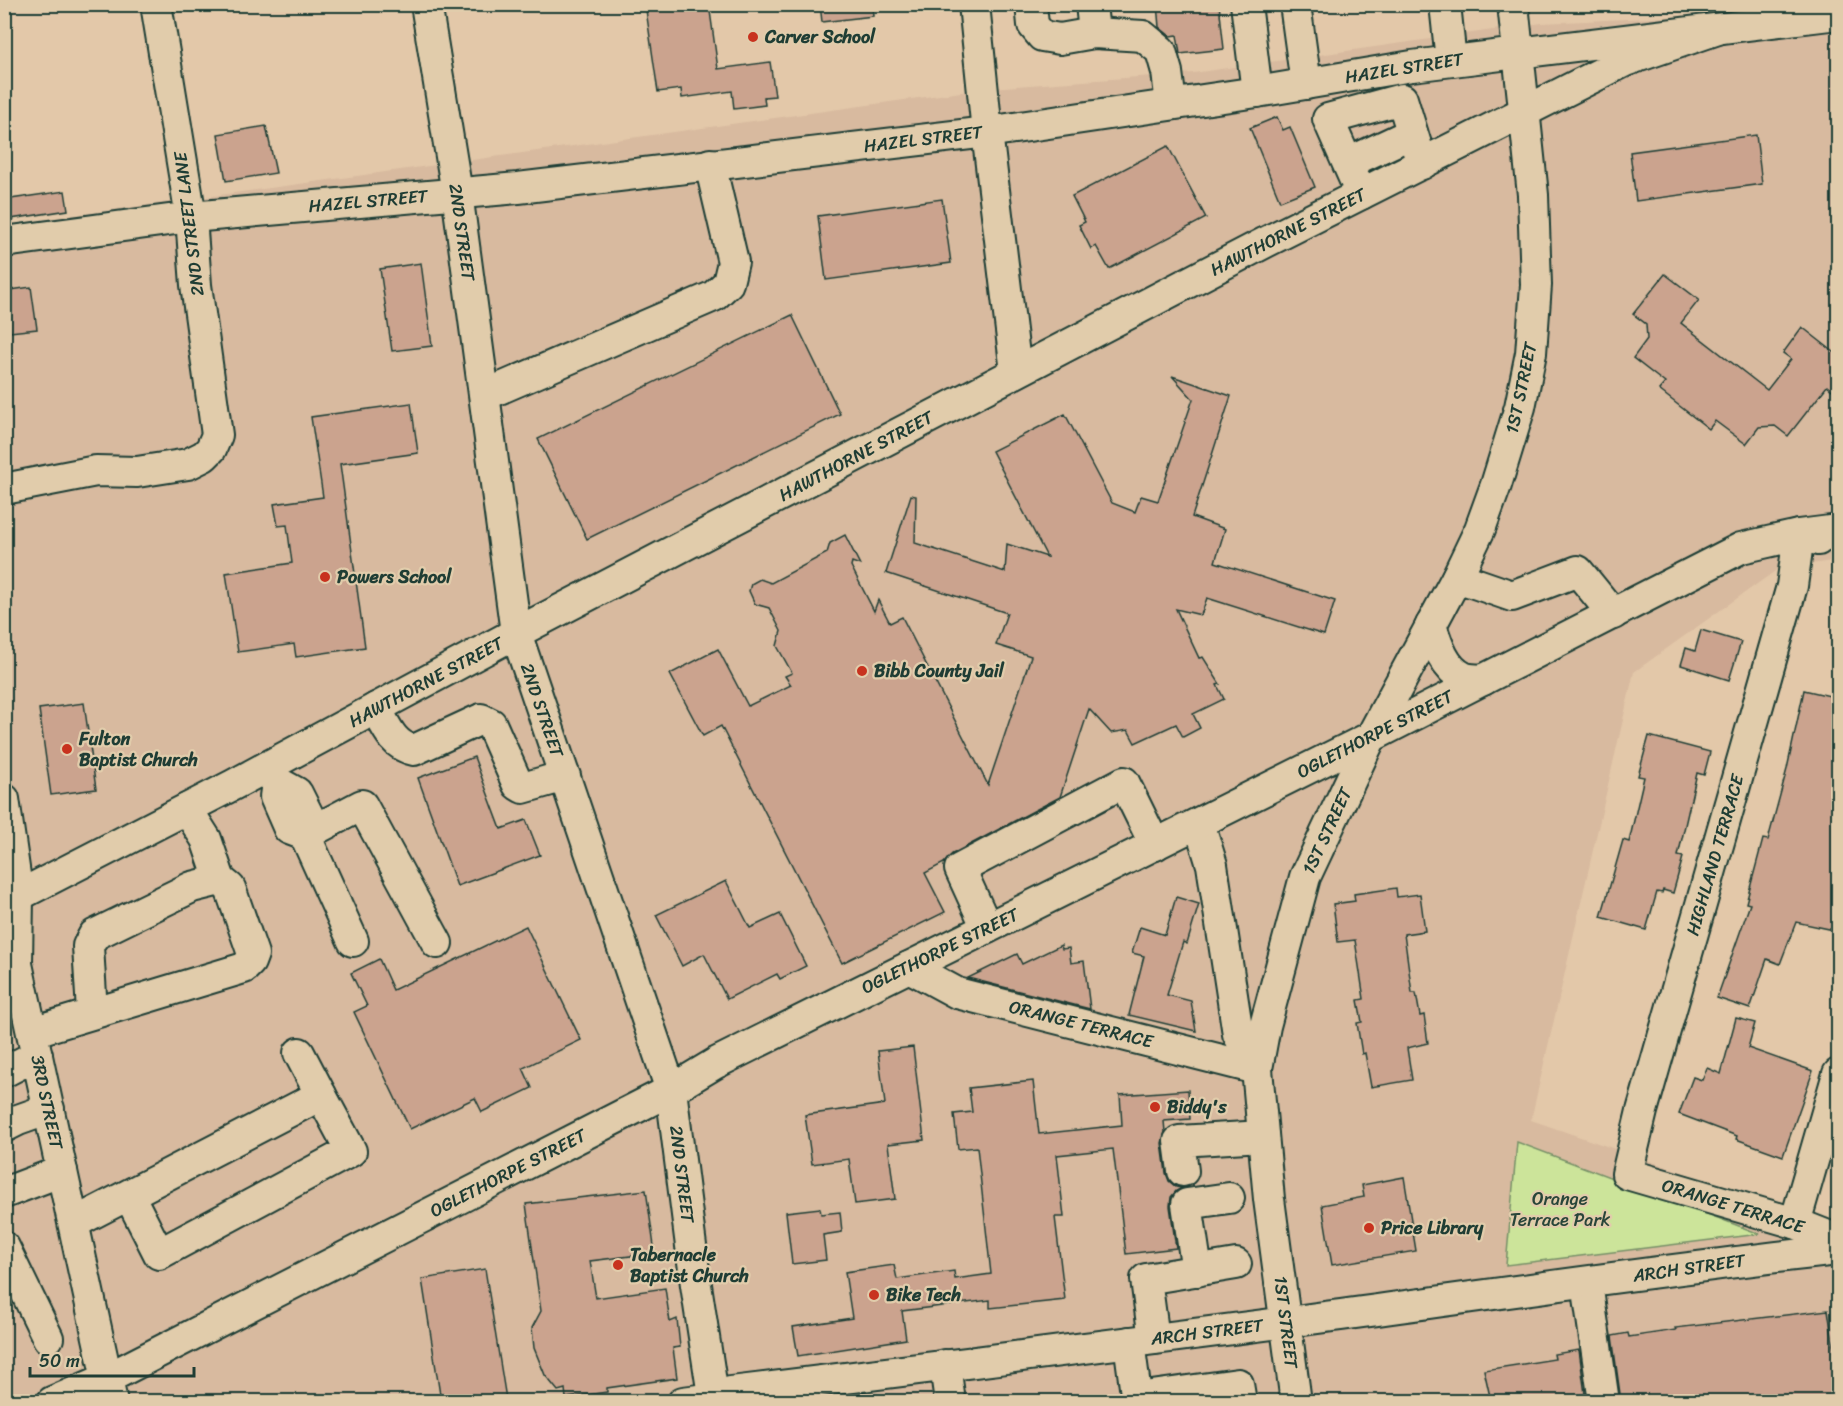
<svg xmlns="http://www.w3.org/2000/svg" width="1843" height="1406" font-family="Sriracha,sans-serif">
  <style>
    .built { fill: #d8ba9f }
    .green { fill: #cce49a; stroke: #769067; stroke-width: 1.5 }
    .building { fill: #cba38e; stroke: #1f3d34; stroke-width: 1.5 }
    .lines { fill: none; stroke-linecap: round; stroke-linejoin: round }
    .minor-casing { stroke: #1f3d34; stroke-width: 34 }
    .minor { stroke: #e1ccab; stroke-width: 30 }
    .poi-dot { fill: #c8321e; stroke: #e1ccab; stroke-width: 2 }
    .labels { text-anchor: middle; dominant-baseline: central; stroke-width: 4.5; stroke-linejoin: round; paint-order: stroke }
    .poi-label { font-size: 18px; font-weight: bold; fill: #1f3d34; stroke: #e1ccab; text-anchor: start }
    .street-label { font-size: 18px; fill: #1f3d34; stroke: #e1ccab }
    .park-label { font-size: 18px; fill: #284539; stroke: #e1ccab }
  </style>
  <rect width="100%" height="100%" fill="#e3c8a9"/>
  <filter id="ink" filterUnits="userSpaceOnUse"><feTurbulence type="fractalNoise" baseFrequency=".0167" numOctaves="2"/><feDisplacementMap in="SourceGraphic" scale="12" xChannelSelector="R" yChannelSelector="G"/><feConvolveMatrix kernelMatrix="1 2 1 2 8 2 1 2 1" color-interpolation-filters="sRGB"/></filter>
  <g filter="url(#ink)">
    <polygon class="built" points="1838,9 1838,560 1778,569 1634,672 1531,1120 1728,1188 1838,1221 1838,1401 5,1401 4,225 990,88 1193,73 1542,23"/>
    <polygon class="green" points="1517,1142 1760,1234 1506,1265"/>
    <g class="building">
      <polygon points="655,4 709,4 718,69 770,62 775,96 764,97 765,105 734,109 732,91 682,98 681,89 658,92 646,10 656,9"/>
      <polygon points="820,4 872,4 873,16 822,22"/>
      <polygon points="1157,4 1219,4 1224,49 1180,54 1177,35 1170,36 1159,27"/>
      <polygon points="1277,117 1283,130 1290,127 1315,187 1280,201 1250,128"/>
      <polygon points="266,126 276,173 226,181 218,134"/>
      <polygon points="1756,135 1762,184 1636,201 1630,152"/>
      <polygon points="1168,146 1206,218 1109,269 1096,246 1091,249 1079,225 1085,222 1072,196"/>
      <polygon points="65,191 68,210 4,220 4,200"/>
      <polygon points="942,199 951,263 826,280 818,216"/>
      <polygon points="421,263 432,346 392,351 380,269"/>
      <polygon points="1665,274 1699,300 1681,323 1767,390 1791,359 1783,353 1802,327 1839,356 1839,381 1832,390 1827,386 1788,436 1775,426 1759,427 1746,444 1715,421 1709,429 1659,390 1665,383 1633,358 1647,339 1646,324 1633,314"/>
      <polygon points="31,287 37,329 10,332 4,291"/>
      <polygon points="792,315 840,414 587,539 538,439"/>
      <polygon points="1172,376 1231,396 1192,517 1225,529 1215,562 1335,601 1324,635 1207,598 1201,615 1176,609 1199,658 1203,657 1220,684 1217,685 1224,699 1193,714 1200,728 1183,737 1176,724 1135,743 1128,730 1111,733 1089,709 1060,797 952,854 944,863 925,873 945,912 842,963 721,726 703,736 670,674 718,649 748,706 791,685 785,676 792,673 777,646 781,631 769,608 755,604 749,591 751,584 760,579 771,583 827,553 830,543 845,535 860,565 852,562 851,566 874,611 878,600 890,623 902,617 988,785 1031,656 996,645 1007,613 886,573 911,495 916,496 915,543 1005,572 1007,544 1047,557 992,451 1065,414 1112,503 1135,512 1141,496 1158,501 1193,399"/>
      <polygon points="411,403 418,453 340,464 365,647 296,657 294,644 238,652 226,573 292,563 287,525 278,526 274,504 323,497 311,417"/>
      <polygon points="1701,630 1741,642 1729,680 1681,665 1686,648 1695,651"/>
      <polygon points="1804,690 1839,698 1839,910 1834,930 1796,922 1780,964 1767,959 1750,1009 1717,998 1750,904 1746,903 1763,839 1768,840 1787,769"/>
      <polygon points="84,703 96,789 51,795 39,709"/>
      <polygon points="1649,736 1710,752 1704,775 1697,773 1678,856 1683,857 1673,893 1663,890 1662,893 1657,892 1646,930 1601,917 1623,840 1629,842 1644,777 1638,776"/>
      <polygon points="474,757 501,829 526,820 540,855 457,886 418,778"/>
      <polygon points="726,881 750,928 780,914 806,966 780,979 777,974 727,999 704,954 682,966 656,915"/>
      <polygon points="1396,888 1397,897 1420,894 1425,931 1404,934 1412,993 1416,993 1420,1016 1424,1015 1428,1043 1407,1048 1412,1080 1371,1087 1365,1053 1362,1054 1357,1023 1362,1022 1358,1000 1364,999 1355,940 1338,942 1333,904 1355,901 1354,894"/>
      <polygon points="1176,897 1199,904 1187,944 1183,942 1167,995 1191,1001 1196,1031 1129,1015 1144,956 1132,953 1140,927 1165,935"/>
      <polygon points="526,926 581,1040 523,1068 532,1088 482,1112 475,1098 410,1129 354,1012 367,1006 351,973 379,959 393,990"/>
      <polygon points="1061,945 1062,949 1069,948 1071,963 1084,961 1090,1009 968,978 1017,954 1022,964"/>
      <polygon points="1736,1018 1755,1023 1748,1048 1813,1071 1783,1156 1736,1139 1737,1136 1679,1114 1693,1077 1702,1080 1707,1068 1721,1074"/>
      <polygon points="913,1047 924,1140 888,1144 895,1199 855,1204 849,1159 812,1164 805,1115 885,1104 878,1051"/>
      <polygon points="1033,1081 1039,1134 1122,1125 1120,1095 1188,1090 1190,1119 1164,1121 1165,1132 1162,1143 1166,1173 1169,1181 1176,1187 1182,1188 1176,1191 1171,1197 1170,1206 1176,1248 1126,1254 1113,1149 1057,1155 1064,1217 1055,1217 1065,1300 990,1308 990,1300 902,1311 906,1339 798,1356 793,1327 852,1318 845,1272 894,1265 897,1279 954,1271 955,1279 991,1274 977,1147 958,1149 954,1114 972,1112 969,1088"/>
      <polygon points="1404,1177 1416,1251 1332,1265 1322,1205 1364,1197 1362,1185"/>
      <polygon points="646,1190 655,1253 590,1261 596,1298 665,1288 670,1322 677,1319 680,1347 673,1348 677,1378 607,1388 607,1392 566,1398 565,1389 558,1391 545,1375 534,1348 532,1328 541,1311 526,1204"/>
      <polygon points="820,1208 821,1214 840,1212 842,1232 823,1235 826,1260 792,1264 786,1212"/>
      <polygon points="485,1269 506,1399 490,1401 441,1401 422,1279"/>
      <polygon points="1828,1310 1839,1383 1839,1401 1621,1401 1612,1336 1628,1333 1629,1337 1676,1330 1675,1328"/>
      <polygon points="1579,1350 1585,1394 1542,1401 1491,1401 1484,1370 1555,1359 1554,1354"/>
    </g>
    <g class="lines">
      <g class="minor-casing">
        <g id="minor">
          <polyline points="426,4 457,193 516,633 671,1090 696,1285 714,1402"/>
          <polyline points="974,4 987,132 1016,372"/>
          <polyline points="1031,4 1033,25 1042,36 1060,39 1094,33 1143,36 1161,51 1167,72 1171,104"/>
          <polyline points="1091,4 1094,33"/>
          <polyline points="1246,4 1257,92"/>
          <polyline points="1295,4 1306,84"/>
          <polyline points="1445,4 1451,61"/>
          <polyline points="1348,163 1412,133"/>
          <polyline points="1361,194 1328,119 1402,99 1422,164"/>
          <polyline points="4,242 191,217 518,188 987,132 1257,92 1412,66 1838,14"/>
          <polyline points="485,395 714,296 728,283 733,262 710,164"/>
          <polyline points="4,489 96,471 137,472 188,464 204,456 211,449 217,435 196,285 191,217 156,4"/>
          <polyline points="1818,540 1799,535 1792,586 1642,1111 1627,1174 1795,1223 1838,1240"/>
          <polyline points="1457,577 1512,596 1578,571 1613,614"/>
          <path d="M1431,625c6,19 13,43 32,52 5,3 14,2 20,3"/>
          <path d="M376,708c10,18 17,38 38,42l67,-31 10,5 27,61 5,3 42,-12"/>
          <polyline points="269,766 277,782 297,793 310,819 305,835 353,941"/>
          <polyline points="277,782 275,797 289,829 305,835"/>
          <polyline points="4,799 18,896 17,964 112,1402"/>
          <polyline points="187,809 206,839 220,880"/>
          <polyline points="1199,823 1212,865 1238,1034 1257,1069"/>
          <polyline points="305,835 362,805 437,943"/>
          <polyline points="4,903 233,785 516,633 1266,242 1625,61 1718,29"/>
          <polyline points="987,928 960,869 1124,782 1155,845"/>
          <polyline points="909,967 957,993 1257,1069"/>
          <polyline points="32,1032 244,968 250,962 253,954 230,888 220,880 192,887 94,935 88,946 92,1012"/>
          <polyline points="299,1053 321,1095"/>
          <polyline points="4,1072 37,1055"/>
          <polyline points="4,1127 18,1120 49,1109"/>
          <polyline points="1183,1171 1179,1141 1263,1136"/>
          <polyline points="4,1193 62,1171"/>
          <polyline points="74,1223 321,1095 351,1151 159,1254 129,1195"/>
          <polyline points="1795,1223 1838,1074"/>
          <polyline points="4,1247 48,1338"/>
          <polyline points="1197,1271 1187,1204 1229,1198"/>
          <polyline points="1587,1283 1604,1402"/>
          <polyline points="1154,1339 1146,1279 1236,1264"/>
          <polyline points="1129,1342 1137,1402"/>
          <polyline points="945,1365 950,1402"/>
          <polyline points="1137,1398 1238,1384 1241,1402"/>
          <polyline points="52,1402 108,1378 671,1090 716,1063 1371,737 1741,548 1799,535 1838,530"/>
          <path d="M683,1402l31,-4 17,-6c186,-23 371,-45 557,-70 183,-24 366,-52 550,-72"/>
          <polyline points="1296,1402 1269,1199 1257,1069 1265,1026 1305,877 1371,737 1457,577 1480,529 1496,485 1520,407 1531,353 1536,285 1533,195 1513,4"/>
        </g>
      </g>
      <use href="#minor" class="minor"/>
    </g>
  </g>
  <g class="poi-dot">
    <circle cx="753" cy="37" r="6"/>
    <circle cx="325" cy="577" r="6"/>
    <circle cx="862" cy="671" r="6"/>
    <circle cx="67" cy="749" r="6"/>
    <circle cx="1155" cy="1107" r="6"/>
    <circle cx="1369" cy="1228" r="6"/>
    <circle cx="618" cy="1265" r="6"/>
    <circle cx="874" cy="1295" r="6"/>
  </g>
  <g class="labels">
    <g class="poi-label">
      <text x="765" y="37">Carver School</text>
      <text x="337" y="577">Powers School</text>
      <text x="874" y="671">Bibb County Jail</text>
      <text x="79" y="739">Fulton<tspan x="79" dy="21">Baptist Church</tspan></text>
      <text x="1167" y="1107">Biddy's</text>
      <text x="1381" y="1228">Price Library</text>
      <text x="630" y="1255">Tabernacle<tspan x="630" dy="21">Baptist Church</tspan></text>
      <text x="886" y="1295">Bike Tech</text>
    </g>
    <g class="street-label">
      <text transform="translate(1404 68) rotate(-9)">HAZEL STREET</text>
      <text transform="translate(923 139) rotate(-7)">HAZEL STREET</text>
      <text transform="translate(368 201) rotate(-5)">HAZEL STREET</text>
      <text transform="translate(189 224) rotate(-97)">2ND STREET LANE</text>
      <text transform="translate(462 232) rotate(82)">2ND STREET</text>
      <text transform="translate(1288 232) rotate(-27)">HAWTHORNE STREET</text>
      <text transform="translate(1521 388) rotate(-78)">1ST STREET</text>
      <text transform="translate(856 456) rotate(-28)">HAWTHORNE STREET</text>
      <text transform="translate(426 682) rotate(-28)">HAWTHORNE STREET</text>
      <text transform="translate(542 710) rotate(71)">2ND STREET</text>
      <text transform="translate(1375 734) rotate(-27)">OGLETHORPE STREET</text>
      <text transform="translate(1327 831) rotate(-65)">1ST STREET</text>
      <text transform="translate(1715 855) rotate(-74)">HIGHLAND TERRACE</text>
      <text transform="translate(940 951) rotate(-26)">OGLETHORPE STREET</text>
      <text transform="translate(1081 1024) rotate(14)">ORANGE TERRACE</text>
      <text transform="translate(47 1102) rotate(78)">3RD STREET</text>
      <text transform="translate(508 1173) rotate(-27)">OGLETHORPE STREET</text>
      <text transform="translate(682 1174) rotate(83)">2ND STREET</text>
      <text transform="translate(1733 1206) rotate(17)">ORANGE TERRACE</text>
      <text transform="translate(1689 1268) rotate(-8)">ARCH STREET</text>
      <text transform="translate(1286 1322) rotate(83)">1ST STREET</text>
      <text transform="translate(1207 1332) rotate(-7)">ARCH STREET</text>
    </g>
    <g class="park-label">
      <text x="1560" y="1199">Orange<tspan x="1560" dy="21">Terrace Park</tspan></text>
    </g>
  </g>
  <rect width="1843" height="1406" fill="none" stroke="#e1ccab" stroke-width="24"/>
  <rect x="12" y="12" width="1819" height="1382" fill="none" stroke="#1f3d34" stroke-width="2" filter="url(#ink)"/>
  <path d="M30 1367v9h164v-9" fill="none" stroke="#1f3d34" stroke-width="3"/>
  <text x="39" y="1367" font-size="18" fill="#1f3d34" stroke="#e1ccab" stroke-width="4.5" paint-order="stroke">50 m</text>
</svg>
